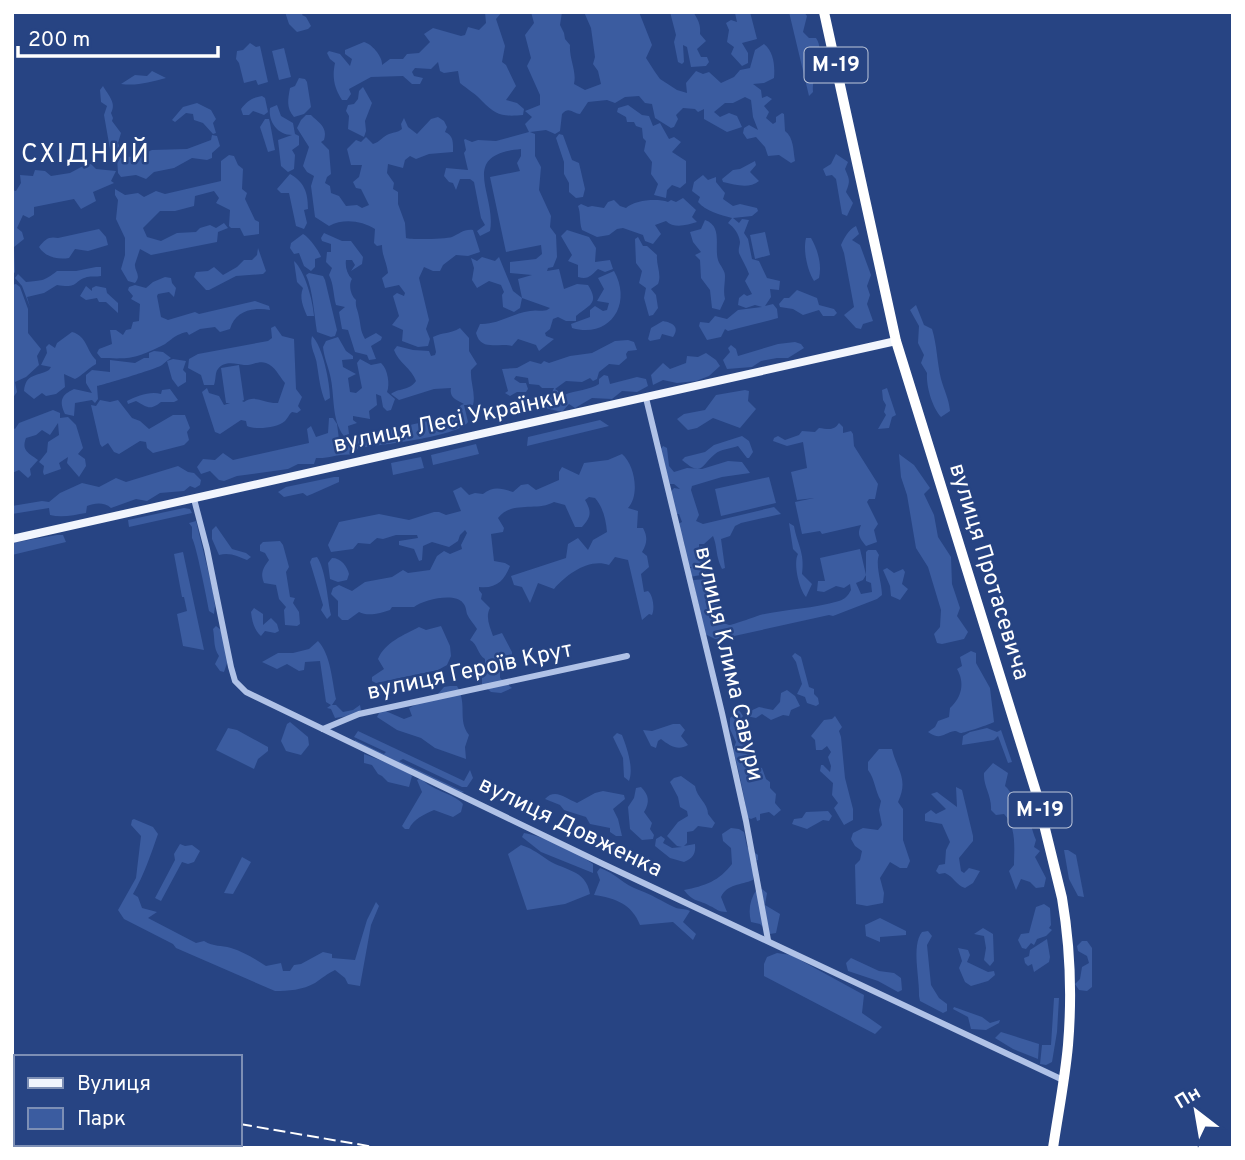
<svg xmlns="http://www.w3.org/2000/svg" width="1245" height="1160" font-family="Overpass,sans-serif">
  <style>
    .green { fill: #3b5ca0 }
    .lines { fill: none; stroke-linecap: round; stroke-linejoin: round }
    .minor { stroke: #b0c2e7; stroke-width: 6 }
    .major { stroke: #f1f5fd; stroke-width: 8 }
    .highway { stroke: #fff; stroke-width: 10 }
    .rail { stroke: #fff; stroke-width: 2; stroke-dasharray: 12 5; stroke-linecap: butt }
    .labels { text-anchor: middle; dominant-baseline: central; stroke-width: 5; stroke-linejoin: round; paint-order: stroke }
    .shield { fill: #274483; stroke: #bec7da; stroke-width: 2 }
    .shield-label { font-size: 21px; font-weight: bold; fill: #fff }
    .street-label { font-size: 23px; fill: #fff; stroke: #274483 }
    .quarter-label { font-size: 26px; letter-spacing: 2px; fill: #fff; stroke: #274483 }
  </style>
  <rect width="100%" height="100%" fill="#274483"/>
  <g class="green">
    <polygon points="285,12 304,12 302,15 306,17 311,26 308,29 297,32 289,24"/>
    <path d="M485,12h17l-6,7 9,27 -3,16 4,3 10,21 -10,14 11,3 7,6 -1,6c-21,2 -27,0 -41,-14 -6,-7 -15,-12 -22,-18l-2,-12 -14,2 -4,-2 -2,-9 -7,7 -16,-1 -3,4 2,4 9,2 -3,6h-8l-9,-8 -32,1 -22,12 2,5 -4,6h-5c-8,-12 -10,-23 -7,-37l-5,-4 -3,-6 2,-2 11,3 10,12 2,-7 -7,-5v-4l19,-8c8,2 19,15 18,23l8,-6h13l4,-5 12,-1 11,-11 -6,-8 9,-6 28,8 4,-1 3,-8 11,3 7,-7z"/>
    <path d="M531,12h31l-2,13 4,8 1,6 5,6c-1,14 7,26 4,39l11,6 16,-6 -3,-13 -5,-7 2,-7 -4,-29 -7,-16h55l13,33 -6,13 9,14 5,7 17,11 10,3 -1,-10 10,-12 7,3 6,-2 12,11 13,-6 6,-7 10,-2 5,-18 9,-6c10,8 11,22 10,34l-10,5 -11,1 8,6 1,8 5,-2 5,3 -8,7 5,6 -3,6 7,6 3,-2v-5l6,-4 2,1 1,17c9,7 8,19 10,30l-4,2 -12,-8 -11,1 -3,-9 -9,-10 -9,2 -4,-6 1,-5 5,-3 9,5 -5,-13 -2,-17 -6,-3 -12,6h-8l-11,9 6,5 9,-4 8,3 5,11 -15,5 -23,-13v-10l-6,3 -3,-3 -12,-1 -7,7 2,4 -4,8 -3,1 -16,-10 -3,-14 -7,-1 -6,-7 -14,1 -10,6 -8,-3 -19,2 -8,12c-8,-1 -11,-8 -18,0l-2,17 -5,3 -9,-4 -16,2 5,2v22l6,11 -2,23 12,26 -1,11 6,8 1,22 -4,10 -5,1 -1,3 12,-2 5,20 13,-5 11,1c12,19 1,20 -12,31v5h-10l-8,-4 -5,2 -3,10 -5,4 1,3 8,3 -15,12 -3,-6 -18,-6 -6,7c-14,-4 -31,6 -36,-13l4,-9c18,1 33,-11 50,-13 8,-2 15,2 20,-3l-28,-10 -2,10 -6,4 -11,-5 -1,-12 2,-3 -3,-7 -12,-4 -12,7 -5,-8 2,-12 -3,-10 6,3 5,-4 13,4 4,-4 14,34 9,7 -4,-19 14,-4 -22,-2v-11l26,-3 6,-5 -1,-9 -35,7 -16,-75 30,-6 -3,-8 4,-7v-7c-64,6 -24,45 -31,82l-10,5 -3,-5 8,-6 -4,-7 -7,-36 -4,-3h-10l-4,11 -3,-7 -4,-1 -5,-6 2,-8 22,2 -4,-17 2,-3 -2,-10 1,-1 7,3 6,-2 18,1 33,-9 -4,-8 7,-7 -7,-6 15,-6v-10l-13,-29 4,-8 -6,-23 9,-12z"/>
    <path d="M670,12h23c5,7 8,13 7,22l6,7 -9,8 4,8h6l2,5 -3,4 -15,1 -4,-20 -4,-2 1,17 -2,2 -4,-2 -4,-20 2,-7z"/>
    <polygon points="750,12 757,39 742,43 748,53 748,63 742,66 731,54 734,47 727,42 729,30 726,23 731,20 737,22 735,13"/>
    <path d="M789,12h15l3,4 -4,16 6,6h7c5,8 4,12 -1,20 4,19 -3,18 -2,34l-4,4z"/>
    <polygon points="250,43 256,47 260,46 268,82 258,85 256,80 244,83 239,63 236,59 237,51 243,50"/>
    <polygon points="284,48 291,77 279,80 272,51"/>
    <path d="M152,71l14,7c-16,4 -28,8 -45,6l14,-9 12,1z"/>
    <path d="M299,78l6,1 2,3 4,25 -7,7 -10,3c-8,-9 -6,-18 -4,-29l5,-2z"/>
    <path d="M103,86c5,9 14,17 8,27l2,5 -1,3 9,12 -3,10 4,9 -5,1 -7,-4 -6,-34 3,-9 -6,-4 -1,-12z"/>
    <polygon points="363,87 372,103 365,121 366,131 364,137 348,129 349,116 346,111 348,105 354,104 358,99 359,91"/>
    <path d="M262,96l3,2 3,14 -4,3 -11,-4 -4,4h-6l-2,-6c6,-8 10,-11 21,-13z"/>
    <polygon points="197,103 211,110 216,119 213,123 216,133 213,134 203,123 194,120 193,114 186,113 175,122 172,120 183,107"/>
    <path d="M277,105l4,11 12,7 2,11 4,2v9l-7,5 3,5 -1,14 -6,3 -7,-6 -3,-26 14,-5c-14,0 -24,-13 -22,-27z"/>
    <polygon points="628,105 642,115 649,116 653,126 660,123 669,139 674,137 681,142 672,152 686,161 686,183 680,188 672,185 667,190 666,198 654,195 658,184 651,174 652,162 644,151 646,141 643,138 642,128 636,126 634,122 627,122 626,117 617,112 618,108"/>
    <path d="M306,115h5c8,8 17,12 13,25l-3,2 8,8 2,24 -4,3 -2,6 5,3 1,7 8,3 7,10 11,-1 5,3 7,-3 -8,-16 -5,-1 -3,-6 6,-5 3,-12h-11l-4,-16 9,-9 5,2 5,-5 7,7c7,-2 10,-8 16,-10 5,-2 8,-1 13,-5l-1,-5 3,-6 4,9 9,7 14,-15 7,-2 6,4 3,6 -2,5c9,4 8,11 8,20l-24,2 -13,5 -6,-3 -5,4 -2,8 -15,-4 -1,9 7,10 -1,6 5,3v12l7,19 1,15c5,2 41,1 46,-1 8,-3 11,-8 21,-7l7,22 -12,4 -12,-1 -13,10 -3,6h-7l-9,-4 -5,11 10,42 -3,9 4,10 -2,7 -10,1 -16,-6 1,-11 -11,-5 7,-9 -6,-20 4,-3 7,3 1,-3 -6,-8 -14,3 -3,-10 6,-5c-1,-10 -6,-17 -6,-28l-5,1 -3,-3 1,-14c-13,-8 -31,-11 -46,-3l-14,-9 -4,-31 3,-10 -7,-4 -4,-6 6,-19 -12,-19 4,-8z"/>
    <polygon points="265,119 269,119 270,123 275,150 268,152 260,127"/>
    <polygon points="559,134 563,135 572,160 579,163 585,189 583,197 576,198 569,192 569,183 564,174 564,162 556,138"/>
    <polygon points="212,135 217,136 220,146 212,153 212,158 207,160 192,158 174,168 154,172 146,179 136,175 121,177 118,173 117,158 138,156 152,150 187,149 211,140"/>
    <path d="M836,154l12,8 -3,7c4,10 6,11 1,23l7,11 -6,13 -5,-2 -6,-35 -4,-4 -6,1 -3,-7 8,-5z"/>
    <path d="M229,155l5,1 4,9 5,4 -1,20 5,4 -2,6 10,21 4,2v12l-15,2 -4,-8h-9l-2,-2 1,-16 -14,-7 3,-5 -5,-7 -19,5 -1,10 -19,5h-15l-17,17 4,9 14,4 16,-8 19,-1 4,-4 10,-3 6,3 8,-5 4,5 -10,4 -1,10 -66,13 -11,-6 -5,15c-1,7 7,11 0,19l-7,-2 -7,-12 4,-14v-17l-9,-19 2,-19 -3,-5v-6l10,6 13,-2 6,4 12,-6 9,3 56,-13v-20z"/>
    <path d="M755,161l1,4 -6,7 9,9c-10,8 -23,4 -36,1l-1,-3 11,-9 7,-1z"/>
    <polygon points="91,164 96,169 116,171 111,181 114,183 93,192 96,201 81,209 74,199 34,207 34,215 29,218 23,215 17,228 22,232 24,239 14,247 15,272 12,276 12,190 16,191 21,183 20,175 33,176 35,170 45,171 51,176 70,173 85,165"/>
    <path d="M290,174c14,8 18,18 18,35l-4,1 3,13 -3,6 -8,-3 -7,-33h-8l-4,-4z"/>
    <path d="M703,175l5,5 8,-3v5l9,11 -2,6 10,7 7,-2 17,4 1,3 -6,5 -19,2 6,5 3,-4 7,1 -5,13 4,6 4,20 7,2 8,17 13,3 -1,9 -9,-1 1,8 -6,9 8,-2 4,5 1,9c-17,5 -33,8 -50,13l-3,-2 -4,8 -14,3 -8,-14 1,-4 9,1 6,-7 12,3 11,-9 24,-3 -7,-2 -9,3 -8,-3 1,-7 5,-4 3,2 5,-2 -7,-13 4,-7c-3,-8 -7,-14 -10,-21 -1,-4 1,-8 1,-11 -1,-8 -6,-15 -12,-19l4,-5c-12,-3 -26,-7 -34,-16l2,-5 -8,-6 2,-9z"/>
    <path d="M683,198l13,12 -4,7 5,5c-10,3 -23,7 -31,-1l-11,4 6,9 -8,10 -8,-3 -2,-6 -20,-7 -6,1 -8,6 -12,2 -15,-7c-3,-9 -1,-16 -4,-24l3,-2 7,3 4,-1 12,2 4,-6 6,-2 6,6 6,2c9,-8 31,-10 42,-6l3,-2 5,2z"/>
    <path d="M705,220c18,6 9,27 13,40 2,6 7,10 7,16 0,8 -2,15 0,23l-5,11 -8,-2 -2,-18 -9,-12 -1,-18 -5,-5 6,-3 -8,-10 -3,-10 11,-3z"/>
    <path d="M856,226l3,8 -7,6 8,5 11,30 -4,11 3,9 -3,9 6,17 -10,3 -2,5 -5,-1 -12,-13 10,-8 -10,-54 -3,-8c3,-7 8,-16 15,-19z"/>
    <path d="M99,229l7,8 2,8 -20,6 -13,-2 -6,9c-11,2 -24,-1 -30,-11 6,-8 10,-11 19,-9z"/>
    <path d="M567,230l22,7 7,11 -1,14 15,-2 3,9 -8,3 -7,-3c-7,6 -9,11 -20,8v-12l-10,-4 4,-6 -11,-19z"/>
    <polygon points="765,232 770,255 755,259 750,235"/>
    <path d="M324,233l18,8h9l12,16 -1,7 -11,7 4,-6 -3,-5h-6c-1,7 1,14 6,19 -4,6 -1,17 4,21 -1,7 2,10 3,17 2,9 1,13 6,22l11,-6 6,4 -1,3 -10,6 5,13 -7,1 -2,-5 -12,-3 -7,-22 -6,-1 -3,-17 6,-5 -9,-2c-3,-11 -2,-20 -7,-30l3,-7 -6,-6 1,-10h4v-8l-9,-3 -1,-3z"/>
    <path d="M303,234c5,2 17,18 18,23l-6,2v8l-4,4 -7,-5 -5,-13 -5,1 -4,-6 1,-5z"/>
    <path d="M638,237l5,9h4l10,9c-1,11 5,19 1,29l-7,5 5,6 2,13 -5,7 -4,1 -5,-18 2,-10 -7,-5 3,-12 -6,-8 -1,-24z"/>
    <path d="M806,238h5c7,12 11,27 8,40l-5,3c-7,-11 -11,-31 -8,-43z"/>
    <polygon points="258,248 266,271 263,274 236,276 209,290 206,290 194,277 196,272 208,271 214,267 223,275 237,267 244,260 252,260 257,255"/>
    <path d="M294,261c11,10 19,40 20,55h-7c-4,-9 -8,-19 -4,-28l-6,-6z"/>
    <path d="M96,267h5v9c-5,1 -9,0 -14,1 -14,4 -8,12 -30,8l-13,8 -17,4 3,10 -8,-21 -7,-8 3,-4 8,8c16,-2 17,0 31,-11h19z"/>
    <path d="M614,271c19,34 -5,68 -42,57l-1,-4 19,-7v-7l5,-4 8,5 4,-1 2,-7 -12,-2 7,-12 -6,-11z"/>
    <path d="M309,273l14,3 2,4 12,50 -2,6 -4,1 -14,-5c-3,-17 -4,-42 -11,-57z"/>
    <path d="M165,277l6,1 1,5 4,5 -2,9 -5,-5 -11,2 -1,2 4,21 7,3 27,-8 4,2 56,-13 14,5 1,4c-18,-3 -35,1 -40,19l-10,3 -5,-5 -15,2 -11,6 -2,-3c-15,3 -17,11 -28,15 -25,12 -30,12 -58,11l-4,-5 2,-4 13,-5 -2,-14h6l7,5 3,-5 5,-1 2,-7 6,-1 1,-17 -9,-5 2,-3 -5,-6 1,-3 6,-2 11,3 7,-6z"/>
    <polygon points="16,284 20,287 28,309 28,333 41,349 37,356 39,365 26,377 15,382 17,392 12,399 12,285"/>
    <polygon points="86,286 92,291 92,288 96,286 106,288 107,293 118,303 118,313 106,302 99,302 97,298 86,300 80,296"/>
    <polygon points="797,290 817,298 819,305 834,309 837,313 834,316 823,316 819,310 803,315 793,309 780,307 779,304 784,298 789,298"/>
    <path d="M916,305l8,20 8,4c5,16 5,33 9,50 3,11 8,20 9,32l-9,6c-9,-10 -15,-31 -14,-44l-6,-10 3,-8 -6,-12 1,-17 -9,-16z"/>
    <path d="M663,321c10,2 17,6 10,16l-11,-3 -2,5 -10,2 -2,-2 3,-11z"/>
    <path d="M275,326l7,10 12,3 2,50 6,8 -4,9 3,4 -4,3 -5,-1c-3,2 -4,6 -7,9 -7,7 -30,9 -38,5l-1,-5 -5,-1 -21,14 -5,-2 -13,-40 5,-4 2,5 10,3 5,9 6,-2h-4l-5,-35 18,-3 5,35 -2,1 2,1c11,-8 22,2 34,1l7,-20c-6,-7 -10,-17 -19,-20 -7,-3 -15,3 -22,2 -7,-1 -20,-5 -26,4 -3,3 -2,11 -4,16h-10l-3,-10 -13,-7 1,-9 9,-5 70,-13 4,-3 -1,-10z"/>
    <path d="M460,328l9,10v13l8,13 -6,6c-1,12 5,24 2,35h-9l4,17c-11,15 -88,23 -110,26l-4,7c-14,-2 -25,4 -38,3l-2,6h-16l-10,5 -51,7 -13,5 -5,-1 -9,-9 -9,3 -4,-7 6,-8 12,1 8,-7 10,7 76,-17 -2,-14 4,-3 5,11 12,-4 1,-15h4l4,6 2,15 5,1 110,-25 7,-10 3,-1c-7,-4 -15,-6 -13,-16l-17,1 -35,11 -8,-6c7,-6 18,-3 25,-13 -4,-12 -18,-19 -22,-31l3,-4 16,4 16,1 2,5 4,-1 1,-3 -3,-15c10,-5 17,-3 27,-9z"/>
    <path d="M72,332c15,4 14,18 24,28v4c-9,5 -13,11 -21,15l-11,-5 1,13 -9,7 -10,2 -4,-3 -8,6 -10,-8c2,-18 12,-14 25,-21l2,-3 -10,-2 6,-12 -1,-6 3,-3 6,4 2,-5z"/>
    <path d="M312,336c11,10 18,48 18,62l-5,3c-5,-12 -6,-24 -8,-36 -1,-10 -8,-18 -5,-29z"/>
    <path d="M338,337l8,14 7,5v3l-11,1 1,7 13,7 -8,4 2,14 6,1 6,-5 -5,-25 3,-4 11,6 10,-2c7,6 9,22 6,29l8,7 -4,11 -4,1 -4,-4 -2,-11 -5,-2 1,11 -8,6 1,8 -17,-3v4l4,3 -9,3 1,8 -5,2c-13,-16 -9,-42 -14,-61 -2,-9 -6,-18 -7,-28l3,-6z"/>
    <path d="M628,340l6,2 3,8 -9,1 -2,3 1,4 -8,7 -10,-1 -10,8 -2,7 -4,2 -3,-3 -8,4 -16,-1 -11,8 9,6c12,-5 26,-5 35,-11v-5l5,-4 4,1 2,8 27,-7 9,2 2,7 -11,6 -15,-1 -10,8 -20,-1 -17,10 -6,-4 -7,8 -21,-5 -2,-4 4,-5 8,-3 3,-7h-12l-3,-3 -10,-1 -1,-6 -12,-2 -2,3 6,4h6l2,6 -2,3h-9l-7,4 -5,-3 3,-2 -6,-22 15,-1 13,-7 11,3 3,-3 5,2 21,-7 22,-3 23,-12z"/>
    <polygon points="795,342 801,344 804,348 788,358 777,358 761,361 752,367 727,369 723,360 730,352 728,348 731,345 736,349 738,356 778,344"/>
    <path d="M154,351l9,1 8,6c-4,2 -6,5 -9,7 -3,3 -59,20 -65,21l1,13 -3,4 -3,-3 -17,3 -1,13 -9,-2c-6,-13 -4,-19 9,-25l18,4 -6,-10v-8l6,-5 18,2v-12l25,3 9,-5h5v-5z"/>
    <polygon points="706,353 716,360 720,366 709,376 696,381 677,383 663,380 653,385 651,375 663,363 670,369 686,363 687,356 698,357"/>
    <polygon points="173,359 186,361 183,370 186,373 186,382 178,387 172,379 167,361"/>
    <polygon points="887,388 896,415 892,417 889,428 878,429 886,415 884,412 886,405 883,400 882,390"/>
    <path d="M170,389l8,11 -4,2h-13c-11,9 -14,5 -25,-1l-8,3 -1,-3c10,-5 23,-10 34,-7l1,-4z"/>
    <polygon points="745,390 749,391 748,401 756,409 740,428 713,418 697,428 688,430 677,419 684,414 705,410 716,395"/>
    <polygon points="100,400 110,402 118,400 132,418 140,421 149,429 173,415 185,415 190,428 187,432 189,440 184,445 153,453 147,448 146,442 140,441 119,454 114,452 108,443 102,447 100,444 91,405 96,406"/>
    <path d="M53,410l7,3v5l8,-1 8,8 7,23 -5,6 7,5 1,7 -7,11 -12,-14 1,-6 -9,6 2,6 -17,6 -1,-3 1,-6 -5,-4 8,-10 1,-10 11,-7 -1,-12 -8,12 -8,-5 -6,5 -10,3c-5,13 3,15 12,22l-8,9 1,6 -3,3 -9,-8 -7,3v-46l3,2 4,-6z"/>
    <polygon points="600,420 609,426 527,446 528,437"/>
    <path d="M839,423l4,4v6l8,-2 2,3 1,12 24,38 -3,15h-6l-2,3 11,22 -4,6 3,12 -11,4c-7,-9 -9,-12 -5,-21l-39,9 -2,-3 -18,3 -7,-32 19,-4 -17,2 -6,-28 16,-4 -4,-26 -16,4 -14,-5 1,-3 4,-2 7,4 14,-5 3,-4 13,1 4,-4c9,1 15,3 20,-5z"/>
    <path d="M742,436l7,5 4,11 -4,6h-2l-9,-12c-8,3 -17,3 -23,8 -14,11 -12,24 -33,6l3,-3 20,-5 9,-7z"/>
    <polygon points="476,444 479,454 433,465 431,455"/>
    <path d="M663,446l4,2 2,18 5,6 13,-4 15,1 26,-8 14,1 8,11 -28,4 -30,9 -1,4 8,25 -3,6 7,3 71,-17 7,7 -40,9 -6,3 -5,10 -9,3 4,29 -3,1c-7,-15 -4,-20 -9,-33l-9,8h-5v3l3,-1 5,6 -5,6 5,3 -3,6 2,7 -16,3 -2,-7 4,-3 -7,-1c0,-12 2,-26 -7,-35v-7l4,-2 -3,-8h-5l-5,-20 5,-6 6,1 -6,-5h-4l-10,-34z"/>
    <path d="M622,454c13,11 18,41 6,54l10,3 -1,17h6c5,9 4,16 -1,24l5,4 2,11 -8,7 3,18 4,-1c5,4 7,18 4,24l-3,-1 -7,6 -14,-60 -13,-3 -6,8c-20,-7 -42,9 -55,24l-16,-6 -8,20 -8,-16 -8,-2 -3,-9 55,-18 2,-14 10,-6 10,12 5,-10 14,-8c-1,-12 -4,-25 -12,-34l-6,-1 -4,3c7,12 6,17 -3,27h-7l-10,-22 -11,-3c-18,10 -42,-2 -56,16l6,10 -1,4 -12,2 3,27 11,2 5,3c-6,15 -14,23 -31,21v3l3,4 -1,5 9,9c-5,9 0,19 3,28l9,-3 10,19v6l-12,4v16l12,10 -11,5 -10,-1 -9,-8v-7l3,-4v-14c-8,-5 -7,-15 -15,-19l7,-11c-3,-5 -8,-10 -10,-15 -1,-4 -1,-8 -4,-11 -8,-11 -40,-3 -49,4h-22l-2,3c-9,3 -22,7 -31,2l-11,8h-6l-4,-4v-15l-7,-7 2,-6 6,-3 13,6 13,-9 27,-5 11,-7 5,3 22,-3 7,-14 7,-5 6,3 12,-5 -1,-4 6,-12 -2,-3 -5,5 -2,6 -9,6 -17,-5 -9,4 -1,14 -3,1 -5,-12 -15,-4v-4l19,-3 -1,-3h-21l-13,4 -6,-1 -7,6 -12,-1 -5,6 -22,3 -3,-7 11,-23 40,-8 30,6 25,-8h5l7,3 15,-4 -8,-20 8,-4 8,8 6,-2 8,1c10,-8 18,-6 30,-2l8,-7 7,-1 8,6 23,-10v-8l3,-5 17,8 5,-12 24,-3z"/>
    <polygon points="899,454 914,465 930,488 924,494 934,515 938,537 951,557 952,584 960,608 957,616 968,632 964,639 942,644 937,643 934,634 940,627 941,610 928,567 916,548 907,495 901,477"/>
    <polygon points="421,457 424,468 393,475 391,463"/>
    <path d="M178,466l10,6 6,1 7,7 -1,5 -5,3 -5,-2 -6,5 -24,2 -13,8 -11,-2 -25,9c-7,-6 -16,-5 -24,-2l-1,7c-12,2 -24,5 -36,2l-1,-7 -37,6v-8l30,-5 7,1 11,-9 22,-10 17,4 17,-9 10,4z"/>
    <polygon points="334,477 339,477 339,482 312,494 307,496 303,493 284,497 278,492 286,487"/>
    <polygon points="769,477 776,503 721,516 715,489"/>
    <polygon points="184,508 190,509 192,513 129,527 128,520"/>
    <path d="M196,521l17,70 2,15 -1,8 -5,-3c-2,-11 -13,-67 -17,-73v-11l-3,-4z"/>
    <path d="M789,523l5,3c3,18 11,26 8,48l10,10 -6,13c-7,-8 -13,-34 -8,-43l-5,-5z"/>
    <path d="M216,526l16,23 14,4 5,4 -4,3c-9,-3 -16,-8 -28,-5l-7,-16v-9z"/>
    <polygon points="57,535 63,535 66,542 12,555 12,543"/>
    <path d="M280,541l3,4 6,22 -3,5 4,25 5,1 -2,5 6,9 1,12 -3,2 -12,-1 -1,-15 2,-3 -7,-8 -3,-14 -12,-2c-4,-10 -1,-15 5,-23l-4,-7 -5,-2v-6l3,-3z"/>
    <path d="M860,549l6,26 -3,5 -7,3 5,11 11,-2 -1,-9 -5,-2v-29l2,-2h8l3,5c-4,10 3,28 3,40l-5,4 -44,17 -4,-1 -104,23 -10,1 -10,-5 -12,-54 15,-1v21l4,4h11l-4,18c3,0 6,2 10,3 4,0 25,-8 31,-10 26,-6 53,-6 79,-14 6,-2 9,-5 12,-11l-1,-6 -6,4 -8,-2 -12,6 -7,-1 1,-10h7l-5,-23z"/>
    <polygon points="183,552 204,650 183,646 177,614 187,611 184,597 182,597 174,554"/>
    <path d="M317,557c9,13 10,41 14,58l-4,4 -6,-9 2,-5 -13,-43 2,-4z"/>
    <path d="M332,558c9,0 15,8 17,16l-2,6 -9,2 -8,-3 -2,-16z"/>
    <polygon points="887,568 894,573 903,569 905,572 902,584 908,589 900,600 891,596 890,586 883,570"/>
    <path d="M254,608l9,6v11l8,-7 6,6 2,7 -4,2 -10,-2 -4,5c-7,-6 -9,-15 -10,-24z"/>
    <path d="M216,626l5,4 7,30 -4,12 -4,-1 -5,-7 4,-8c-6,-9 -4,-17 -6,-27z"/>
    <path d="M441,626l9,20 1,10 -4,9 -9,5 -62,13 -4,-2v-4l12,-8 -6,-10c7,-17 26,-24 41,-32l7,3z"/>
    <path d="M318,641c13,14 14,40 18,58l-4,6h4l7,7 10,-2 7,-5 1,5 -6,5 -20,3 -4,-9 -4,-1 4,-3 -5,-3 -6,-41 -15,1 -1,8 -5,1 -12,-7 -10,5 -15,-7 16,-9h15l16,-4z"/>
    <path d="M971,651l5,2v10l14,25 4,34c-3,2 -30,11 -33,11 -2,0 -4,-2 -6,-2 -12,2 -14,10 -27,1l7,-5 3,-6 11,-4 1,-9c12,-11 15,-25 7,-39l5,-3 -2,-9z"/>
    <polygon points="795,653 801,657 809,687 814,689 814,694 818,698 819,704 816,706 807,703 805,697 797,694 802,684 796,662 792,656"/>
    <path d="M450,686h7c11,19 0,34 12,49l-4,12 1,12 -31,-11 -14,-10 -24,-8 -20,-13 4,-8 23,10 8,-3 -3,-8 29,-14 6,-7z"/>
    <polygon points="787,690 795,696 800,706 791,710 789,716 783,715 771,720 762,714 756,718 746,716 746,713 759,707 773,710 780,702 781,693"/>
    <path d="M739,710l4,6 -3,4 4,11 -1,10 6,8 1,7 5,5 -1,5 8,2 4,11 4,3v6l6,6 -1,9 6,7 -7,6 -5,-4 -9,2v6l-3,1 -1,-4 -5,2 -4,-2c1,-4 -11,-61 -14,-66l3,-9 -6,-13v-11z"/>
    <polygon points="835,716 842,727 839,731 841,737 845,778 853,809 853,820 844,825 834,808 838,803 832,795 833,783 820,771 821,765 823,765 830,772 831,766 828,757 831,752 827,746 822,750 816,750 815,740 811,736 824,720 832,719"/>
    <polygon points="290,722 308,737 309,745 301,755 286,751 281,741 287,724"/>
    <path d="M673,724h7l5,6 -4,6 7,9c-10,6 -18,1 -27,-6l-3,2 -2,7 -5,-2 -8,-16 9,1z"/>
    <polygon points="228,728 237,730 268,747 268,751 258,759 254,769 216,750"/>
    <polygon points="987,728 997,732 1001,730 1012,762 1008,763 998,736 994,740 962,745 963,736 970,732"/>
    <polygon points="358,731 464,781 470,770 473,778 467,787 462,787 403,759 399,761 464,792 461,793 354,742 355,740 384,754 386,752 354,737"/>
    <path d="M617,733l5,2c5,13 12,33 7,46l-5,-4 -1,-19 -10,-21z"/>
    <path d="M879,749h13c5,21 17,30 6,53l5,7v31l7,21 -3,7h-7l-10,-6 -10,16 4,15 -1,10 -16,3 -11,-2 -1,-39 5,-5 2,-9 -7,-5 -4,-7 2,-6 10,-5 15,2 4,-5 -3,-15 2,-9c-6,-10 -6,-22 -13,-31v-8z"/>
    <path d="M364,754c11,4 43,16 48,22l-3,11 -21,-5 -6,-6 -4,-2 -6,-9 -8,-2z"/>
    <path d="M993,763l15,10 -3,13c7,6 7,13 13,20 2,3 6,4 8,7 4,6 6,18 10,27l-2,7 6,4 -5,6 11,21 -2,9 -8,1 -6,-6 -9,-3 -5,11 -7,-19 5,-6c0,-16 3,-38 -10,-51l-8,1 -5,-5c1,-14 -8,-24 -7,-37z"/>
    <path d="M681,776l14,10c2,12 13,17 13,28l7,9 -3,5 -14,-2 -5,5 -6,1v11l-3,3 11,-2c1,10 -2,14 -11,18l-14,-4 -15,-12 1,-7 5,-3 4,3 -2,4 9,5 10,-1 -5,-1 -10,-10 11,-14 10,-6 -1,-5 -7,-4 -2,-10 -8,-15 4,-4z"/>
    <path d="M421,778c10,13 31,14 42,26l-2,8 -8,5 -19,-7c-9,4 -21,9 -25,19h-4l-3,-3 20,-34 -5,-12z"/>
    <path d="M641,787c8,8 9,15 3,25l8,11 -2,6 4,6 -1,4 -11,1 -12,-11 -2,-22 6,-9 2,-10z"/>
    <path d="M956,787l6,3 11,46v5l-14,17 2,13 3,2 5,-5 11,3 -7,12 -8,5c-9,-3 -11,-11 -20,-15l-6,1 -3,-3 3,-6 6,-1 1,-14 4,-8 -8,-18 -17,-3v-7l6,-4 5,4 10,-5 -15,-15 6,-2 20,15z"/>
    <path d="M603,791l21,4 1,4 -12,10 5,10 4,17h-6l-6,-4v-4l-20,-4 -4,-7 -22,-7 -4,-5 -15,-6c10,-11 20,-1 32,4l18,-10z"/>
    <polygon points="828,811 832,816 829,821 823,820 807,829 792,824 794,819 802,818 806,812"/>
    <path d="M134,819l19,8 5,7c-7,20 -14,41 -25,60l5,3 4,11 15,4 -9,6 48,25 8,-2c10,6 17,4 27,7 13,4 24,11 35,18l15,-3 2,8h7l4,-6 7,-1 22,-12 9,2v4l23,2 12,-40 9,-18 3,4 -8,19 -11,61 -12,-2 -3,-6 -10,-8c-8,4 -13,8 -20,13 -12,7 -27,8 -40,8l-99,-43 -3,-4 -49,-25 -6,-9 18,-32 5,-42 -10,-11 1,-5z"/>
    <path d="M731,828l8,1 5,3 3,15 11,8v5l-4,1 -1,19c-12,5 -26,4 -32,17l6,15c-9,0 -10,-3 -17,-6 -12,-7 -16,-3 -26,-16 21,-4 35,-9 48,-26l-1,-16 -8,-7 -1,-7z"/>
    <path d="M524,833c20,3 52,19 69,31v9l-52,-21 -19,-15z"/>
    <polygon points="180,844 185,846 192,845 200,851 194,862 188,864 182,862 161,901 155,898 175,860 174,854"/>
    <path d="M521,845c10,3 15,7 24,13 17,13 41,10 45,36l-25,10 -38,6 -19,-56z"/>
    <polygon points="1068,850 1076,855 1084,897 1078,896 1069,879 1064,850"/>
    <polygon points="242,857 251,862 233,894 224,893"/>
    <path d="M600,868c15,5 24,17 39,22 14,5 22,11 35,17 6,3 10,1 16,4l-7,11 13,12 -3,6 -20,-18 -33,3c-8,-21 -25,-27 -46,-30l6,-15 -3,-8z"/>
    <path d="M757,889h5l5,4 -2,12 15,9 -4,19 -6,1 -10,-10 -9,-2c-3,-12 -1,-23 6,-33z"/>
    <polygon points="1044,904 1050,908 1051,925 1049,928 1052,930 1046,936 1037,939 1034,945 1031,943 1026,949 1022,948 1018,940 1021,934 1029,933 1036,907"/>
    <polygon points="880,918 906,931 906,935 880,937 880,942 866,936 865,925"/>
    <polygon points="983,928 993,934 994,961 990,966 984,960 986,948 984,936 974,934"/>
    <path d="M928,931l4,5 -5,9 4,40 8,13 8,6v7l-4,2 -23,-12 -1,-5c1,-18 -8,-50 3,-64z"/>
    <polygon points="1047,939 1050,957 1049,962 1034,972 1032,964 1028,966 1025,963 1024,958 1029,956 1030,950"/>
    <polygon points="1082,941 1087,941 1092,948 1092,987 1087,991 1079,990 1075,984 1080,979 1082,967 1089,963 1087,956 1078,951 1077,946"/>
    <polygon points="958,948 968,950 970,955 967,962 988,972 994,971 995,975 988,981 971,986 965,982 959,968 962,961"/>
    <polygon points="777,953 791,955 864,995 862,1013 882,1027 875,1034 764,976 764,964 767,957"/>
    <polygon points="851,958 879,971 894,973 901,978 902,990 898,992 878,981 848,971 846,963"/>
    <polygon points="1054,998 1059,998 1057,1032 1052,1062 1046,1065 1040,1064 1042,1045 1051,1045"/>
    <polygon points="954,1007 982,1017 990,1023 1000,1020 999,1023 986,1030 971,1029 968,1017 953,1009"/>
    <polygon points="1001,1032 1039,1044 1038,1059 1013,1049 995,1038"/>
  </g>
  <g class="lines">
    <g class="minor">
      <polyline points="646,398 722,713 746,821 768,940"/>
      <polyline points="194,499 207,549 231,667 235,681 246,692 603,864 1063,1080"/>
      <polyline points="323,729 359,714 627,656"/>
    </g>
    <polyline class="major" points="12,539 896,341"/>
    <path class="highway" d="M824,12l72,329 140,451 26,106c8,47 10,99 6,147 -3,34 -10,69 -15,103"/>
    <g class="rail">
      <polyline points="12,1084 16,1085"/>
      <polyline points="240,1124 380,1148"/>
    </g>
  </g>
  <g class="labels">
    <g class="shield">
      <rect x="804.5" y="47.5" width="63" height="35" rx="5"/>
      <rect x="1008.5" y="792.5" width="63" height="35" rx="5"/>
    </g>
    <g class="shield-label">
      <text x="836" y="65">М-19</text>
      <text x="1040" y="810">М-19</text>
    </g>
    <g class="street-label">
      <text transform="translate(450 422) rotate(-12)">вулиця Лесі Українки</text>
      <text transform="translate(988 572) rotate(73)">вулиця Протасевича</text>
      <text transform="translate(728 664) rotate(77)">вулиця Клима Савури</text>
      <text transform="translate(470 672) rotate(-12)">вулиця Героїв Крут</text>
      <text transform="translate(570 828) rotate(26)">вулиця Довженка</text>
    </g>
    <g class="quarter-label">
      <text x="86" y="155">СХІДНИЙ</text>
    </g>
  </g>
  <rect width="1245" height="1160" fill="none" stroke="#ffffff" stroke-width="28"/>
  <rect x="14" y="1055" width="228" height="91" fill="#274483" stroke="#7d8fb5" stroke-width="2"/>
  <rect x="28" y="1078" width="35" height="10" fill="#f1f5fd" stroke="#7d8fb5" stroke-width="2"/>
  <text x="77" y="1090" font-size="21" fill="#ffffff">Вулиця</text>
  <rect x="28" y="1108" width="35" height="21" fill="#3b5ca0" stroke="#7d8fb5" stroke-width="2"/>
  <text x="77" y="1125" font-size="21" fill="#ffffff">Парк</text>
  <g transform="translate(1196 1111) rotate(329)" stroke="#274483" stroke-width="5" paint-order="stroke">
  <path d="M0-5L12 26L0 18L-12 26Z" fill="#ffffff"/>
  <text y="-10" font-size="19" font-weight="bold" text-anchor="middle" fill="#ffffff">Пн</text>
  </g>
  <path d="M18 46v10h200v-10" fill="none" stroke="#ffffff" stroke-width="3.5"/>
  <text x="28" y="46" font-size="21" fill="#ffffff" stroke="#274483" stroke-width="5" paint-order="stroke">200 m</text>
</svg>
